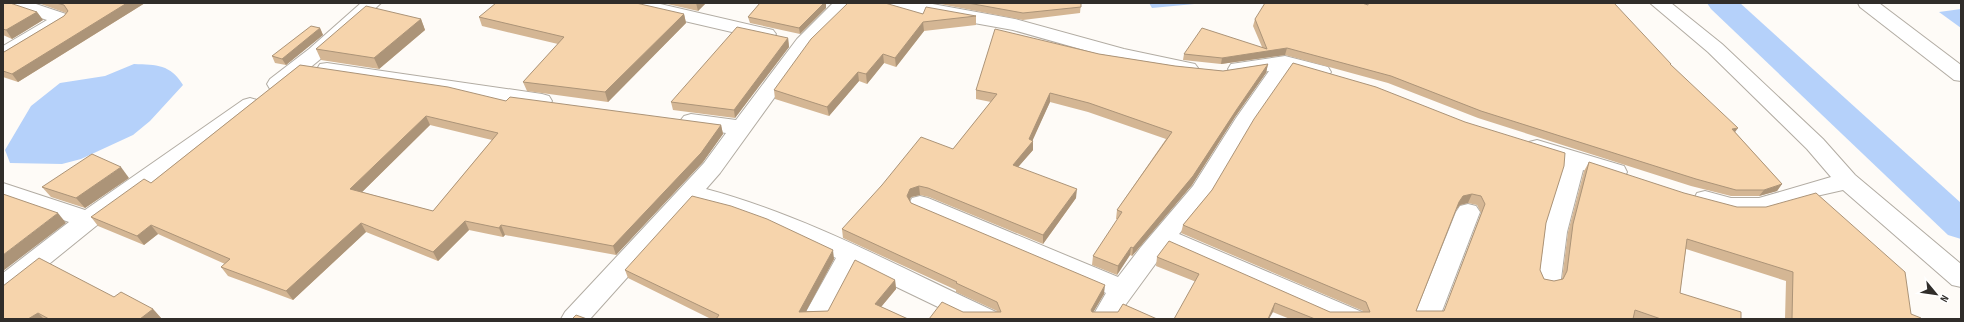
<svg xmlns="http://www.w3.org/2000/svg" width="1964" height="322" font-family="'Sofia Sans Condensed',sans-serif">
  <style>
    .water { fill: #b5d1fa }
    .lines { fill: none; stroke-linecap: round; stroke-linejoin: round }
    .canal { fill: #b5d1fa; fill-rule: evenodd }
    .minor-casing { stroke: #b2aca3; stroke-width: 2 }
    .minor { fill: #fff; fill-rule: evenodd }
    .wall { fill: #d4b694; fill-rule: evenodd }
    .shaded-wall { fill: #ac9478 }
    .building { fill: #f6d4ac; stroke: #ac9478; fill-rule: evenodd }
  </style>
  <rect width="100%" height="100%" fill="#fefbf7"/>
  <g class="water">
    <polygon points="1149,3 1205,3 1152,8"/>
    <polygon points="1961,9 1961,28 1939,12"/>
    <path d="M134,64c23,1 36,0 49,21l-33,36 -17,14 -52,24 -19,5 -52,-1 -5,-13 26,-44 29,-23 45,-7z"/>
  </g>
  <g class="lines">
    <polygon class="canal" points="1707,3 1740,3 1961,203 1961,239 1948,235 1711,9"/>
    <g class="minor-casing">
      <g id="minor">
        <polygon points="6,3 33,3 69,15 72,19 69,23 10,59 3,61 3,46 47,20 8,7"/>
        <polygon points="361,3 381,3 323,57 284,89 277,91 270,89 267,84 270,79 309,49"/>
        <polygon points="622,3 656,3 773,30 776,34 773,38 766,40 624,7"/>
        <path d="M833,3h23l-45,44 -91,126 -14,16c101,27 195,79 290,123l4,7h-37l-108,-52 -27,52h-26l34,-61 -67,-32 -36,-13 -39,-10 -104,116h-29l4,-7 139,-149 22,-30 -42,-7 -4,-5 4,-5 7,-2 45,6 61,-81z"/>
        <polygon points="887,3 927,3 1015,19 1124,49 1195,64 1198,68 1195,72 1188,74 1123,61 1013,30 896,9 889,7"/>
        <polygon points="1650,3 1671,3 1722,44 1823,139 1855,175 1961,264 1961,287 1952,285 1843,190 1812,197 1759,214 1731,214 1697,205 1694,199 1697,193 1705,191 1731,198 1759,198 1831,177 1807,149 1708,52"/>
        <polygon points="1858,3 1879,3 1961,65 1961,81 1954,80 1860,7"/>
        <polygon points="1285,56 1328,67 1331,72 1328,77 1321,78 1290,70 1251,127 1209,198 1179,234 1362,312 1366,319 1328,319 1167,248 1121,311 1117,319 1091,319 1106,293 912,210 909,204 912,198 920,196 928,198 1118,277 1141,247 1193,186 1236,118 1269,71 1238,75 1231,74 1228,69 1231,64"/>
        <polygon points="327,63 542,94 549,96 552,101 549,106 542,108 320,74 317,69 320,64"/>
        <polygon points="250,98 257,100 260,105 257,110 96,226 12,294 3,297 3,273 69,222 3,199 3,183 85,210 243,100"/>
        <polygon points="1537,140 1624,166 1627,172 1624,178 1616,180 1583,170 1567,232 1561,279 1558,286 1549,288 1540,286 1537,279 1543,232 1561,175 1562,163 1529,152 1526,147 1529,142"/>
        <polygon points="1468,204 1476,206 1480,212 1439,319 1413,319 1456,212 1460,206"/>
      </g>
    </g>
    <use href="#minor" class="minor"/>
  </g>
  <g class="wall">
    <polygon points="3,3 37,12 43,20 12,39 3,35"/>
    <polygon points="38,3 145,3 18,82 3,77 3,52 4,52 64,16 66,13"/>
    <polygon points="663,3 706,3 698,11"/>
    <polygon points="760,3 826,3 826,8 800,34 750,23 748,17"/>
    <polygon points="935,3 1081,3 1080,13 1023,20"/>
    <polygon points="1368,5 1671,64 1671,65 1735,132 1782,184 1777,191 1759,196 1731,196 1691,186 1478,118 1388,83 1285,55 1221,64 1183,60 1184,54 1262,47 1253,26 1255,19"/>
    <polygon points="684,14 686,23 608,102 527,91 523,82 558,44 482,26 479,17"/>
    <polygon points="923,14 976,16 976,25 924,31 896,67 884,63 867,84 859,81 829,116 775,99 774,90"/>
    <polygon points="421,19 425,30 379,69 321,60 316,49"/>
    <polygon points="320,28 323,35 286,65 275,63 272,56"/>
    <polygon points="788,38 789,47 735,118 673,110 671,102"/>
    <polygon points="1099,54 1175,66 1223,71 1268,64 1266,73 1235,117 1192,185 1132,256 1130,255 1117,275 1092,265 1093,256 1118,219 1116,219 1117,210 1166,139 1088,112 1050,102 1032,140 1033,150 1018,167 1076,198 1043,244 929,197 920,195 911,197 909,200 911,203 1104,294 1093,312 963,312 997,312 997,311 956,292 956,290 843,238 842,229 953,149 991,102 976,99 976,90"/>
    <path d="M1293,63l253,160 -6,47 4,9 10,2 8,-2 6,-47 16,-61 5,-9 332,157h-136l1,-38 -100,-32 -6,44 61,26h-451l-134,-53 1,-9 173,55h33v-1l-182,-78 2,-8 29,-35zM1468,203l9,2 4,8 -37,98h-28l40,-101 4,-5z"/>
    <path d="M300,65l206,36 215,24 2,9 -20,28 -87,93 -111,-20 -2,2 -34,-7 -31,31 -72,-29 -73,68 -65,-24 -7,-9 4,-3 -67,-30 -14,11 -46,-19 -7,-9 60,-34zM430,125l62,15 -59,71 -71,-19z"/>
    <polygon points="129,178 85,208 51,197 42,187"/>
    <polygon points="834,259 806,311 828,311 895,280 896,289 881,307 908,319 711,319 628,278 625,270"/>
    <polygon points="114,297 153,309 161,318 160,319 3,319"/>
  </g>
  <g class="shaded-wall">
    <polygon points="127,3 145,3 18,82 12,74"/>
    <polygon points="696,3 706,3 698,11"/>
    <polygon points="824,3 826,3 826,8 800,34 799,28"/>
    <polygon points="37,12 43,20 12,39 6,30"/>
    <polygon points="684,14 686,23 608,102 605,92"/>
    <polygon points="421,19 425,30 379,69 374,58"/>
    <polygon points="923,22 924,31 896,67 895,58"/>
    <polygon points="320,28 323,35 286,65 282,59"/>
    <polygon points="788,38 789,47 735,118 734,110"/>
    <polygon points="1287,48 1285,55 1221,64 1222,58"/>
    <polygon points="883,54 884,63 867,84 866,74"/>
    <polygon points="1268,64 1266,73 1235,117 1192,185 1132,256 1133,248 1237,109"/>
    <polygon points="858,72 859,81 829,116 827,107"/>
    <polygon points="1050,93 1050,102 1031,144 1033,141 1033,150 1013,173 1013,165 1029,139"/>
    <polygon points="426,116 430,125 356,198 350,189"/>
    <polygon points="721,125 723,134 703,162 616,255 613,246"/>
    <polygon points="1738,128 1733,135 1732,129"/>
    <polygon points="121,167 129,178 85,208 76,198"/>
    <polygon points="1782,184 1777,191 1759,196 1764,190"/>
    <polygon points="919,186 920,195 911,197 908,205 907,196 910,189"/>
    <polygon points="1077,189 1076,198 1043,244 1043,235"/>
    <polygon points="1472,194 1468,203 1460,205 1455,211 1459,202 1463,196"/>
    <polygon points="58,213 66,223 3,271 3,255"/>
    <polygon points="465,221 469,230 438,261 433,252"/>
    <polygon points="361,223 366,232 293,300 286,291"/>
    <polygon points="151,225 158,234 144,245 137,236"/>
    <polygon points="501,225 505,235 503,237 499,228"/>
    <polygon points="1131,247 1130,255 1117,275 1118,266"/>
    <polygon points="833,250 834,259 802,319 799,312"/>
    <polygon points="895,280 896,289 876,313 875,304"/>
    <polygon points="1105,285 1104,294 1090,318 1091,310"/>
    <polygon points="1275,303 1273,312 1269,319 1268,319"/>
    <polygon points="153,309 161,318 160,319 140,319"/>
    <polygon points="38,313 44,319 28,319"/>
  </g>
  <g class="building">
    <polygon points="3,3 10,3 37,12 6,30 3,29"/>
    <polygon points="56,3 127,3 12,74 3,71 3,52 4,52 64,16 68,11 64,5"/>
    <polygon points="496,3 636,3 684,14 605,92 523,82 564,37 479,17"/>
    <polygon points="760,3 824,3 799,28 748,17"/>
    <polygon points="848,3 885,3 923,14 926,7 976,16 923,22 895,58 883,54 866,74 858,72 827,107 774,90 811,39"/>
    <polygon points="968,3 1081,3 1081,7 1023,13"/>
    <polygon points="1265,3 1362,3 1368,5 1368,3 1614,3 1671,64 1670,64 1738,128 1732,129 1782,184 1764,190 1736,190 1696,179 1481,111 1391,76 1287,48 1222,58 1184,54 1202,28 1267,49 1255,19"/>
    <polygon points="366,6 421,19 374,58 316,49"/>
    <polygon points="311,26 320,28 282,59 272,56"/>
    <polygon points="737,27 788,38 734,110 671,102"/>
    <polygon points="995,29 1099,54 1175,66 1223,71 1268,64 1237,109 1193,176 1133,248 1131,247 1118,266 1093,256 1122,212 1117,210 1172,132 1089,103 1050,93 1029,139 1033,141 1013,165 1077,189 1043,235 928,188 919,186 910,189 907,196 911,203 1105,285 1091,310 1092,312 1118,312 1123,304 1157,319 929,319 942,302 963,312 1001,312 997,302 956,283 957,282 842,229 882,185 921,137 953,149 997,94 976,90"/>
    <path d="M1293,63l83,24 89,35 100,31 -1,13 -18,57 -6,47 4,9 10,2 9,-2 4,-8 6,-47 16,-62 95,31 53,14h29l50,-14 89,79 6,42 10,4v1h-129l1,-47 -106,-33 -7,54 61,19v7h-80l-26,-9 -2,9h-318l-40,-16 -7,16h-94l25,-45 -42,-17 12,-16 161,71h40l-4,-10 -183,-77 29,-35 42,-71zM1472,194l9,2 4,8 -41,107h-28l43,-109 4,-6z"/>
    <path d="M300,65l148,22 58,14 4,-4 211,28 -20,28 -88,93 -112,-21 -2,3 -34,-7 -32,31 -72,-29 -75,68 -65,-24 9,-8 -79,-34 -14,11 -46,-19 53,-38 7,4zM426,116l72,17 -65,78 -83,-22z"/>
    <polygon points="92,154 121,167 76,198 42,187"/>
    <polygon points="3,194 58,213 3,255"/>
    <polygon points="692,196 731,206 767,219 833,250 799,312 828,311 855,260 895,280 875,304 908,319 716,319 719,315 625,270"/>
    <polygon points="39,258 114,297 121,292 153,309 140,319 49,319 38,313 28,319 3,319 3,286"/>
    <polygon points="576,315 587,319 572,319"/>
  </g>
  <rect width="1964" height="322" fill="none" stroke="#302d2a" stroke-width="8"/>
  <g transform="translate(1936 294) rotate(119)" stroke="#ffffff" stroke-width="3" paint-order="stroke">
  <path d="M0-3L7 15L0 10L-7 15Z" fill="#302d2a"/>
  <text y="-6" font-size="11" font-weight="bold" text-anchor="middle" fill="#302d2a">N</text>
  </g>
</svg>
